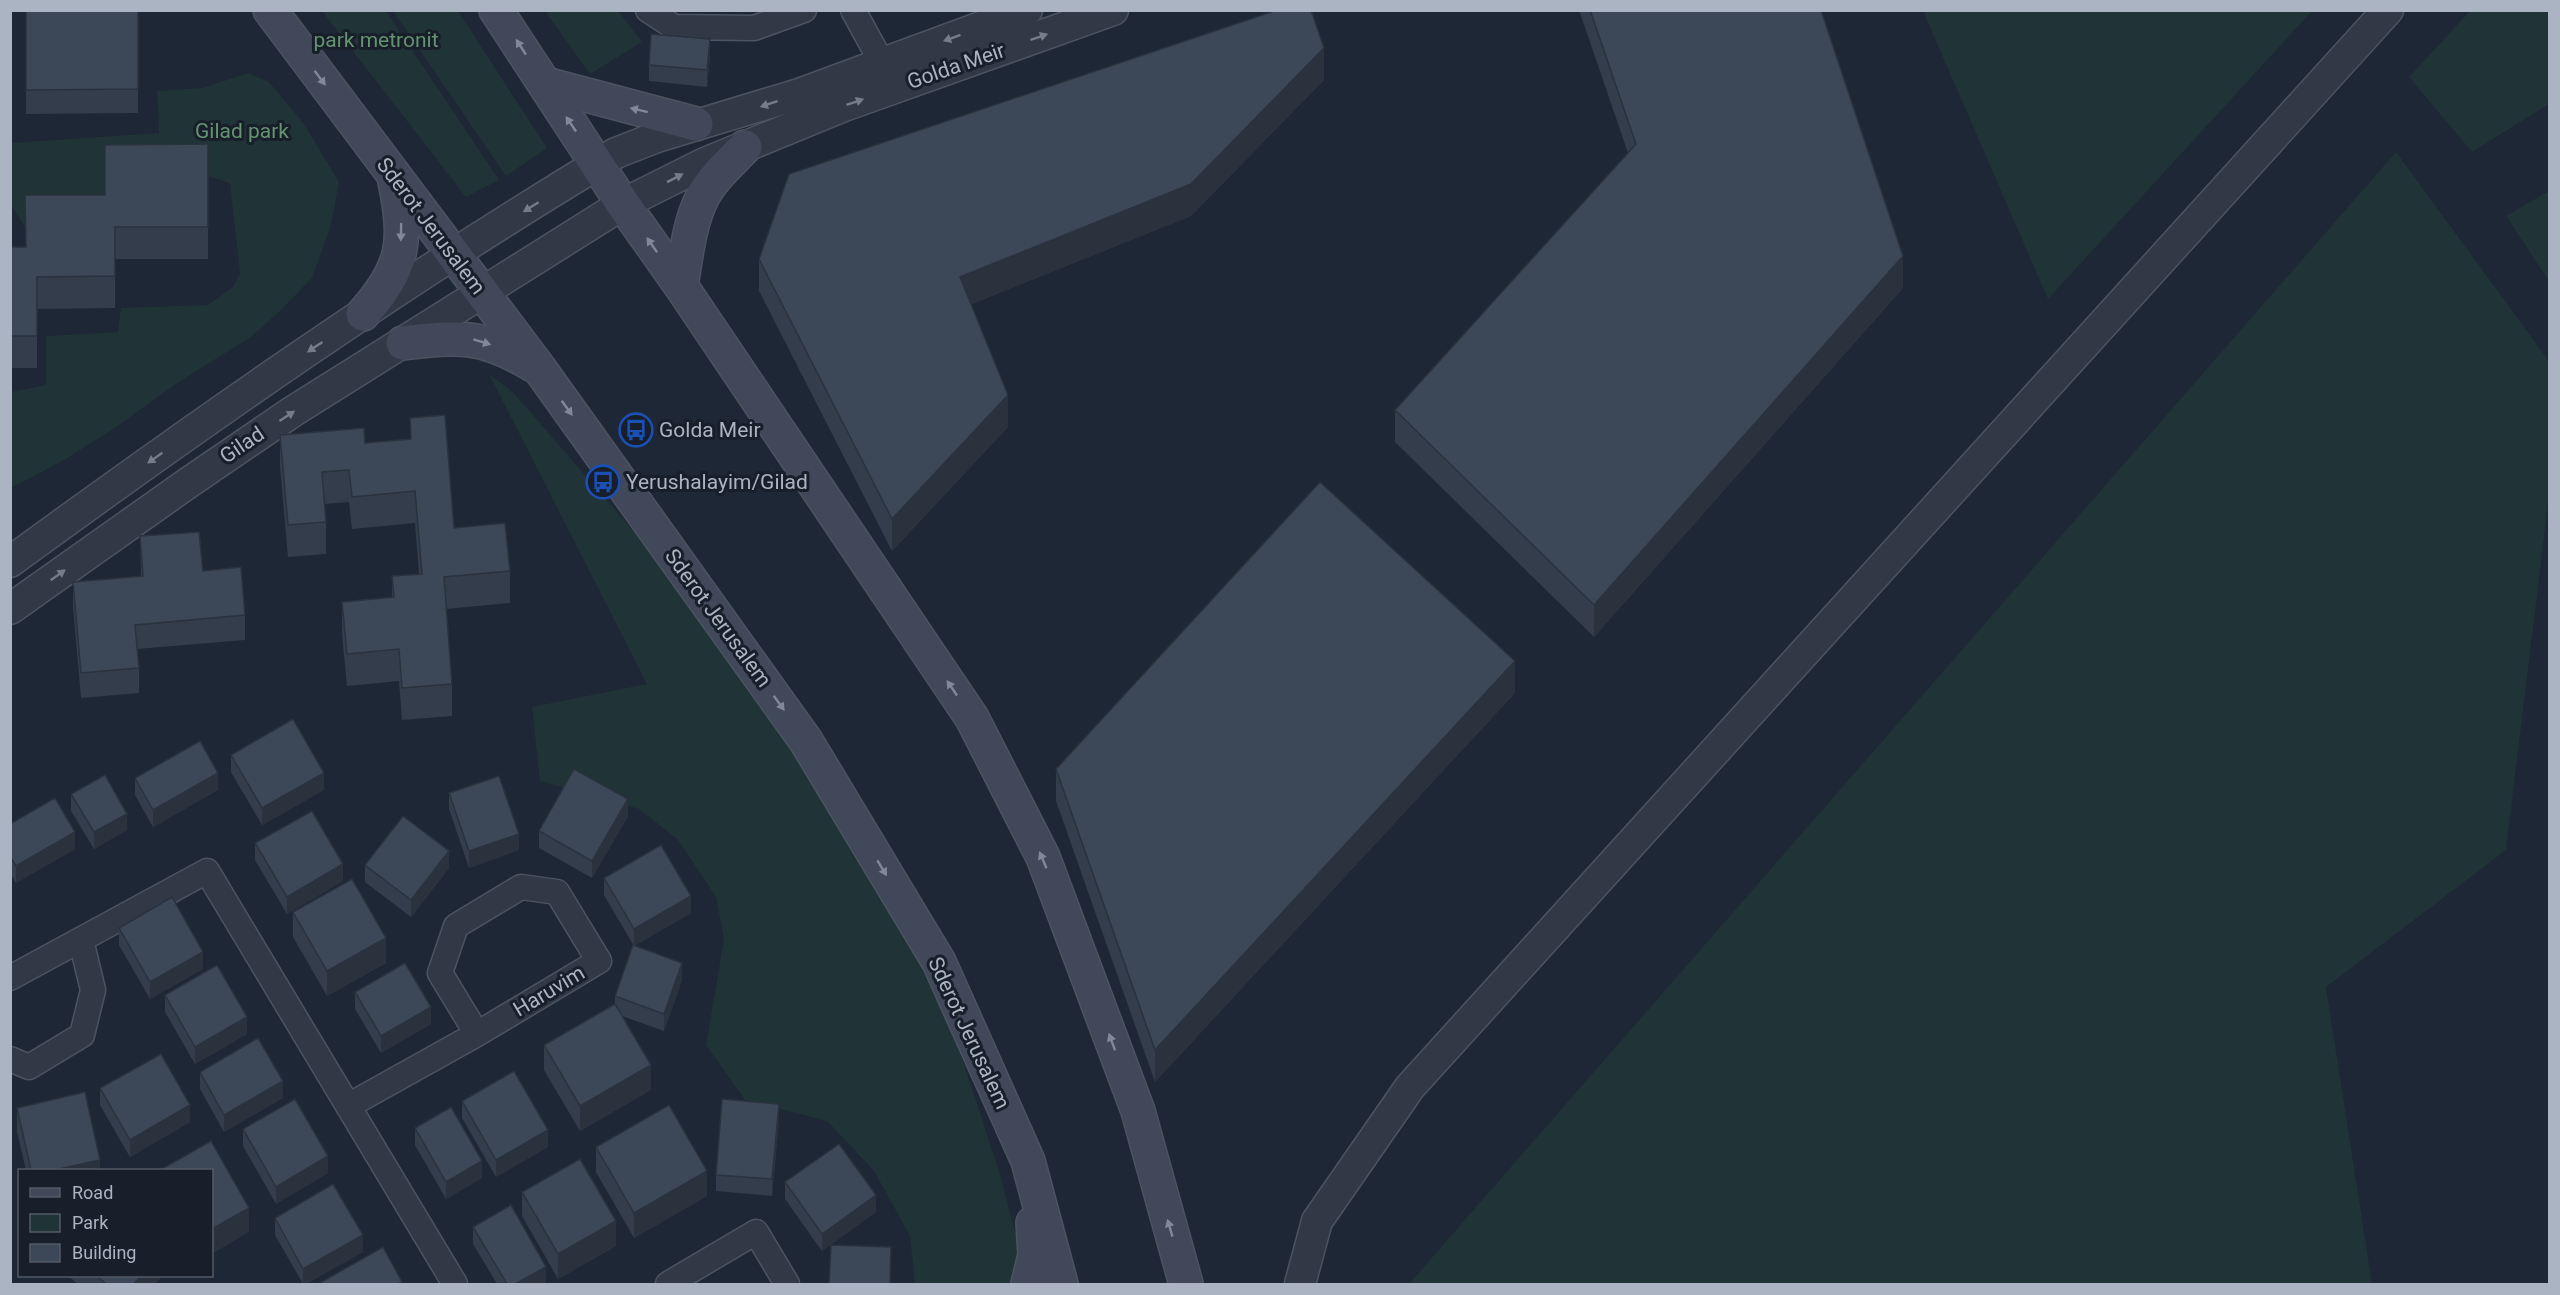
<svg xmlns="http://www.w3.org/2000/svg" width="2560" height="1295" font-family="Roboto,sans-serif">
  <style>
    .green { fill: #203336 }
    .lines { fill: none; stroke-linecap: round; stroke-linejoin: round }
    .minor-casing { stroke: #4c5461; stroke-width: 27 }
    .tertiary-casing { stroke: #4c5461; stroke-width: 33 }
    .secondary-casing { stroke: #4c5461; stroke-width: 36 }
    .minor { stroke: #323946; stroke-width: 24 }
    .tertiary { stroke: #323946; stroke-width: 30 }
    .secondary { stroke: #404859; stroke-width: 33 }
    .wall { fill: #343d4c }
    .shaded-wall { fill: #2a323e }
    .building { fill: #3c4758; stroke: #2a323e; stroke-width: 1.5 }
    .oneway { fill: #757d8b }
    .oneway2 { fill: #808999 }
    .labels { text-anchor: middle; dominant-baseline: central; stroke-width: 6; stroke-linejoin: round; paint-order: stroke }
    .park-label { font-size: 21px; fill: #649370; stroke: #181f2a }
    .street-label { font-size: 21px; fill: #abb4c3; stroke: #181f2a }
    .poi-label { font-size: 21px; fill: #abb4c3; stroke: #181f2a; text-anchor: start }
  </style>
  <rect width="100%" height="100%" fill="#1e2735"/>
  <g class="green">
    <polygon points="322,11 386,11 499,180 466,197"/>
    <polygon points="393,11 458,11 547,148 506,176"/>
    <polygon points="545,11 618,11 642,42 590,74"/>
    <polygon points="1923,11 2312,11 2048,299"/>
    <polygon points="2470,11 2550,11 2549,104 2472,152 2409,77"/>
    <polygon points="248,73 269,82 304,124 339,182 331,225 312,278 281,310 251,337 174,385 118,426 64,460 11,488 11,392 46,385 46,336 118,332 121,308 208,305 233,287 240,273 230,183 208,176 105,177 105,227 25,227 11,205 11,143 159,133 157,91 202,88"/>
    <polygon points="2396,152 2549,361 2549,496 2506,850 2326,987 2372,1284 1409,1284"/>
    <polygon points="2549,191 2549,281 2506,216"/>
    <polygon points="489,374 513,392 655,556 805,757 889,896 953,1031 1000,1174 1021,1255 1016,1284 915,1284 910,1236 874,1171 827,1121 745,1100 706,1045 724,939 716,897 678,840 639,809 540,781 532,707 647,684"/>
  </g>
  <g class="lines">
    <g class="minor-casing">
      <g id="minor">
        <polyline points="648,10 674,27 754,28 804,10"/>
        <polyline points="853,10 882,63"/>
        <polyline points="10,978 207,871 455,1284"/>
        <polyline points="10,1059 29,1067 82,1035 93,990 81,940"/>
        <polyline points="348,1106 477,1034 599,961 557,892 521,887 456,926 440,973 477,1034"/>
        <polyline points="668,1284 756,1232 787,1284"/>
      </g>
    </g>
    <g class="tertiary-casing">
      <g id="tertiary">
        <path d="M10,562c197,-144 397,-284 606,-409l41,-16 142,-43 228,-84"/>
        <polyline points="10,609 188,483 292,412 623,204 705,163 844,106 1113,10"/>
        <polyline points="1300,1284 1317,1221 1410,1087 2388,10"/>
      </g>
    </g>
    <g class="secondary-casing">
      <g id="secondary">
        <polyline points="270,10 539,368 806,741 939,962 1028,1161 1061,1284"/>
        <polyline points="496,10 623,204 681,286 972,718 1043,857 1138,1111 1186,1284"/>
        <polyline points="545,84 696,124"/>
        <path d="M681,286c5,-29 8,-62 21,-88 10,-20 28,-35 43,-51"/>
        <path d="M363,314c41,-46 45,-73 32,-132"/>
        <path d="M403,343c57,-7 80,-8 130,22"/>
        <polyline points="1028,1284 1035,1255 1033,1223"/>
      </g>
    </g>
    <use href="#minor" class="minor"/>
    <use href="#tertiary" class="tertiary"/>
    <use href="#secondary" class="secondary"/>
  </g>
  <g class="wall">
    <polygon points="26,10 138,10 138,113 26,114"/>
    <polygon points="1579,10 1821,10 1903,288 1594,637 1395,442 1395,410 1628,153"/>
    <polygon points="710,56 707,87 649,81 649,65"/>
    <polygon points="1324,80 1191,216 971,304 1008,427 892,551 759,291 759,259"/>
    <polygon points="208,144 208,259 115,259 115,308 37,309 37,368 10,368 10,247 25,247 105,195"/>
    <polygon points="410,418 454,528 510,571 510,603 446,609 452,684 452,716 402,720 399,681 347,686 342,634 342,602 392,597 392,576 419,574 415,523 352,529 349,502 325,504 326,522 326,554 288,557 280,467 280,435 365,443 410,439"/>
    <polygon points="140,536 203,571 245,615 245,640 137,649 139,668 139,693 81,698 73,607 73,582 141,576"/>
    <polygon points="1515,693 1155,1082 1056,801 1056,769"/>
    <polygon points="231,755 324,790 262,825 231,772"/>
    <polygon points="135,778 218,790 153,827 135,795"/>
    <polygon points="449,793 519,850 469,868 449,809"/>
    <polygon points="71,794 127,830 94,849 71,811"/>
    <polygon points="628,816 592,878 539,848 539,831"/>
    <polygon points="10,824 75,849 16,883 10,873"/>
    <polygon points="255,843 343,881 287,914 255,860"/>
    <polygon points="365,865 449,868 411,917 365,882"/>
    <polygon points="604,878 691,913 634,946 604,895"/>
    <polygon points="293,912 386,963 327,996 293,937"/>
    <polygon points="119,928 203,969 150,999 119,945"/>
    <polygon points="682,980 664,1031 622,1016 651,1090 580,1131 544,1070 544,1045 615,1004 615,996"/>
    <polygon points="355,992 431,1024 381,1053 355,1009"/>
    <polygon points="165,995 247,1034 195,1064 165,1012"/>
    <polygon points="200,1072 283,1098 224,1132 200,1089"/>
    <polygon points="100,1088 190,1122 130,1157 100,1105"/>
    <polygon points="462,1101 548,1147 496,1177 462,1118"/>
    <polygon points="17,1108 100,1170 26,1170 17,1132"/>
    <polygon points="779,1121 772,1196 716,1191 716,1175"/>
    <polygon points="415,1128 482,1178 446,1199 415,1145"/>
    <polygon points="243,1129 328,1173 276,1204 243,1146"/>
    <polygon points="596,1147 707,1196 634,1238 596,1172"/>
    <polygon points="785,1182 876,1212 822,1251 785,1199"/>
    <polygon points="522,1192 616,1246 558,1279 522,1216"/>
    <polygon points="275,1218 363,1252 306,1284 303,1284 275,1235"/>
    <polygon points="473,1227 546,1283 544,1284 497,1284 473,1244"/>
    <polygon points="67,1275 163,1275 155,1284 78,1284"/>
  </g>
  <g class="shaded-wall">
    <polygon points="710,39 710,56 707,87 707,70"/>
    <polygon points="1324,48 1324,80 1191,216 960,309 960,277"/>
    <polygon points="1903,256 1903,288 1594,637 1594,605"/>
    <polygon points="1008,395 1008,427 892,551 892,519"/>
    <polygon points="1515,661 1515,693 1155,1082 1155,1050"/>
    <polygon points="218,773 218,790 153,827 153,810"/>
    <polygon points="324,773 324,790 262,825 262,808"/>
    <polygon points="628,799 628,816 592,878 592,861"/>
    <polygon points="127,814 127,830 94,849 94,832"/>
    <polygon points="75,832 75,849 16,883 16,866"/>
    <polygon points="519,834 519,850 469,868 469,851"/>
    <polygon points="449,851 449,868 411,917 411,900"/>
    <polygon points="343,864 343,881 287,914 287,897"/>
    <polygon points="691,896 691,913 634,946 634,929"/>
    <polygon points="386,938 386,963 327,996 327,971"/>
    <polygon points="203,952 203,969 150,999 150,982"/>
    <polygon points="682,963 682,980 664,1031 664,1014"/>
    <polygon points="431,1007 431,1024 381,1053 381,1036"/>
    <polygon points="247,1017 247,1034 195,1064 195,1047"/>
    <polygon points="651,1065 651,1090 580,1131 580,1106"/>
    <polygon points="283,1081 283,1098 224,1132 224,1115"/>
    <polygon points="779,1104 779,1121 772,1196 772,1179"/>
    <polygon points="190,1105 190,1122 130,1157 130,1140"/>
    <polygon points="548,1130 548,1147 496,1177 496,1160"/>
    <polygon points="328,1156 328,1173 276,1204 276,1187"/>
    <polygon points="100,1160 100,1170 54,1170"/>
    <polygon points="482,1161 482,1178 446,1199 446,1182"/>
    <polygon points="707,1171 707,1196 634,1238 634,1213"/>
    <polygon points="876,1195 876,1212 822,1251 822,1234"/>
    <polygon points="249,1208 249,1232 212,1254 212,1229"/>
    <polygon points="616,1221 616,1246 558,1279 558,1254"/>
    <polygon points="363,1235 363,1252 306,1284 303,1284 303,1269"/>
    <polygon points="546,1267 546,1283 544,1284 515,1284"/>
    <polygon points="141,1275 163,1275 155,1284 134,1284"/>
  </g>
  <g class="building">
    <polygon points="26,10 138,10 138,89 26,90"/>
    <polygon points="1277,10 1311,10 1324,48 1191,184 960,277 1008,395 892,519 759,259 789,174"/>
    <polygon points="1590,10 1821,10 1903,256 1594,605 1395,410 1636,144"/>
    <polygon points="651,34 710,39 707,70 649,65"/>
    <polygon points="208,144 208,227 115,227 115,276 37,277 37,336 10,336 10,247 26,247 25,195 105,195 105,145"/>
    <polygon points="445,415 454,528 505,523 510,571 444,577 452,684 402,688 399,649 347,654 342,602 394,597 392,576 422,574 415,491 352,497 349,470 322,472 326,522 288,525 280,435 364,428 365,443 411,439 410,418"/>
    <polygon points="1320,482 1515,661 1155,1050 1056,769"/>
    <polygon points="199,532 203,571 241,567 245,615 135,625 139,668 81,673 73,582 143,576 140,536"/>
    <polygon points="293,719 324,773 262,808 231,755"/>
    <polygon points="200,741 218,773 153,810 135,778"/>
    <polygon points="574,769 628,799 592,861 539,831"/>
    <polygon points="105,775 127,814 94,832 71,794"/>
    <polygon points="499,776 519,834 469,851 449,793"/>
    <polygon points="55,798 75,832 16,866 10,856 10,824"/>
    <polygon points="312,811 343,864 287,897 255,843"/>
    <polygon points="403,816 449,851 411,900 365,865"/>
    <polygon points="661,845 691,896 634,929 604,878"/>
    <polygon points="352,879 386,938 327,971 293,912"/>
    <polygon points="172,897 203,952 150,982 119,928"/>
    <polygon points="633,945 682,963 664,1014 615,996"/>
    <polygon points="405,963 431,1007 381,1036 355,992"/>
    <polygon points="217,965 247,1017 195,1047 165,995"/>
    <polygon points="615,1004 651,1065 580,1106 544,1045"/>
    <polygon points="258,1038 283,1081 224,1115 200,1072"/>
    <polygon points="161,1054 190,1105 130,1140 100,1088"/>
    <polygon points="514,1071 548,1130 496,1160 462,1101"/>
    <polygon points="85,1092 100,1160 54,1170 31,1170 17,1108"/>
    <polygon points="295,1099 328,1156 276,1187 243,1129"/>
    <polygon points="722,1099 779,1104 772,1179 716,1175"/>
    <polygon points="669,1105 707,1171 634,1213 596,1147"/>
    <polygon points="451,1107 482,1161 446,1182 415,1128"/>
    <polygon points="211,1141 249,1208 212,1229 212,1170 160,1170"/>
    <polygon points="839,1144 876,1195 822,1234 785,1182"/>
    <polygon points="580,1159 616,1221 558,1254 522,1192"/>
    <polygon points="333,1184 363,1235 303,1269 275,1218"/>
    <polygon points="511,1205 546,1267 515,1284 507,1284 473,1227"/>
    <polygon points="831,1245 891,1247 890,1284 829,1284"/>
    <polygon points="383,1247 402,1282 398,1284 318,1284"/>
    <polygon points="96,1275 141,1275 134,1284 106,1284"/>
  </g>
  <defs><path id="oneway-solid" d="M-6-.8H1V-3.2L6.5 0L1 3.2V.8H-6Z" transform="scale(1.5)"/></defs>
  <g class="oneway">
    <use href="#oneway-solid" transform="translate(1039 37) rotate(-19)"/>
    <use href="#oneway-solid" transform="translate(952 38) rotate(160)"/>
    <use href="#oneway-solid" transform="translate(855 102) rotate(-19)"/>
    <use href="#oneway-solid" transform="translate(769 104) rotate(162)"/>
    <use href="#oneway-solid" transform="translate(675 178) rotate(-27)"/>
    <use href="#oneway-solid" transform="translate(531 207) rotate(148)"/>
    <use href="#oneway-solid" transform="translate(315 347) rotate(146)"/>
    <use href="#oneway-solid" transform="translate(287 416) rotate(-33)"/>
    <use href="#oneway-solid" transform="translate(155 458) rotate(145)"/>
    <use href="#oneway-solid" transform="translate(58 575) rotate(-36)"/>
  </g>
  <g class="oneway2">
    <use href="#oneway-solid" transform="translate(521 47) rotate(-123)"/>
    <use href="#oneway-solid" transform="translate(320 78) rotate(53)"/>
    <use href="#oneway-solid" transform="translate(639 110) rotate(-166)"/>
    <use href="#oneway-solid" transform="translate(571 124) rotate(-124)"/>
    <use href="#oneway-solid" transform="translate(401 232) rotate(91)"/>
    <use href="#oneway-solid" transform="translate(652 245) rotate(-125)"/>
    <use href="#oneway-solid" transform="translate(482 342) rotate(17)"/>
    <use href="#oneway-solid" transform="translate(567 408) rotate(54)"/>
    <use href="#oneway-solid" transform="translate(952 688) rotate(-124)"/>
    <use href="#oneway-solid" transform="translate(779 703) rotate(54)"/>
    <use href="#oneway-solid" transform="translate(1043 860) rotate(-113)"/>
    <use href="#oneway-solid" transform="translate(882 868) rotate(59)"/>
    <use href="#oneway-solid" transform="translate(1112 1042) rotate(-110)"/>
    <use href="#oneway-solid" transform="translate(1170 1228) rotate(-106)"/>
  </g>
  <defs>
    <g id="bus-ring" transform="scale(1.725)"><circle r="9.5" fill="#181f2a" stroke="#1a4fb4" stroke-width="1.5"/><path d="M-5-6H5V4H4V6H2V4H-2V6H-4V4H-5ZM-3.5-4V0h7V-4ZM-3.5 1.2v1.5H-2V1.2ZM2 1.2v1.5H3.5V1.2Z" fill="#1a4fb4"/></g>
  </defs>
  <g fill-rule="evenodd">
    <use href="#bus-ring" x="636" y="430"/>
    <use href="#bus-ring" x="603" y="482"/>
  </g>
  <g class="labels">
    <g class="park-label">
      <text x="376" y="40">park metronit</text>
      <text x="242" y="131">Gilad park</text>
    </g>
    <g class="street-label">
      <text transform="translate(956 66) rotate(-19)">Golda Meir</text>
      <text transform="translate(431 226) rotate(53)">Sderot Jerusalem</text>
      <text transform="translate(242 445) rotate(-34)">Gilad</text>
      <text transform="translate(718 618) rotate(54)">Sderot Jerusalem</text>
      <text transform="translate(549 991) rotate(-31)">Haruvim</text>
      <text transform="translate(969 1033) rotate(65)">Sderot Jerusalem</text>
    </g>
    <g class="poi-label">
      <text x="659" y="430">Golda Meir</text>
      <text x="626" y="482">Yerushalayim/Gilad</text>
    </g>
  </g>
  <rect width="2560" height="1295" fill="none" stroke="#abb4c3" stroke-width="24"/>
  <rect x="18" y="1169" width="195" height="108" fill="#181f2a" stroke="#535b67" stroke-width="1.5"/>
  <rect x="30" y="1188" width="30" height="9" fill="#404859" stroke="#535b67" stroke-width="1.5"/>
  <text x="72" y="1199" font-size="18" fill="#abb4c3">Road</text>
  <rect x="30" y="1214" width="30" height="18" fill="#203336" stroke="#535b67" stroke-width="1.5"/>
  <text x="72" y="1229" font-size="18" fill="#abb4c3">Park</text>
  <rect x="30" y="1244" width="30" height="18" fill="#3c4758" stroke="#535b67" stroke-width="1.5"/>
  <text x="72" y="1259" font-size="18" fill="#abb4c3">Building</text>
</svg>
